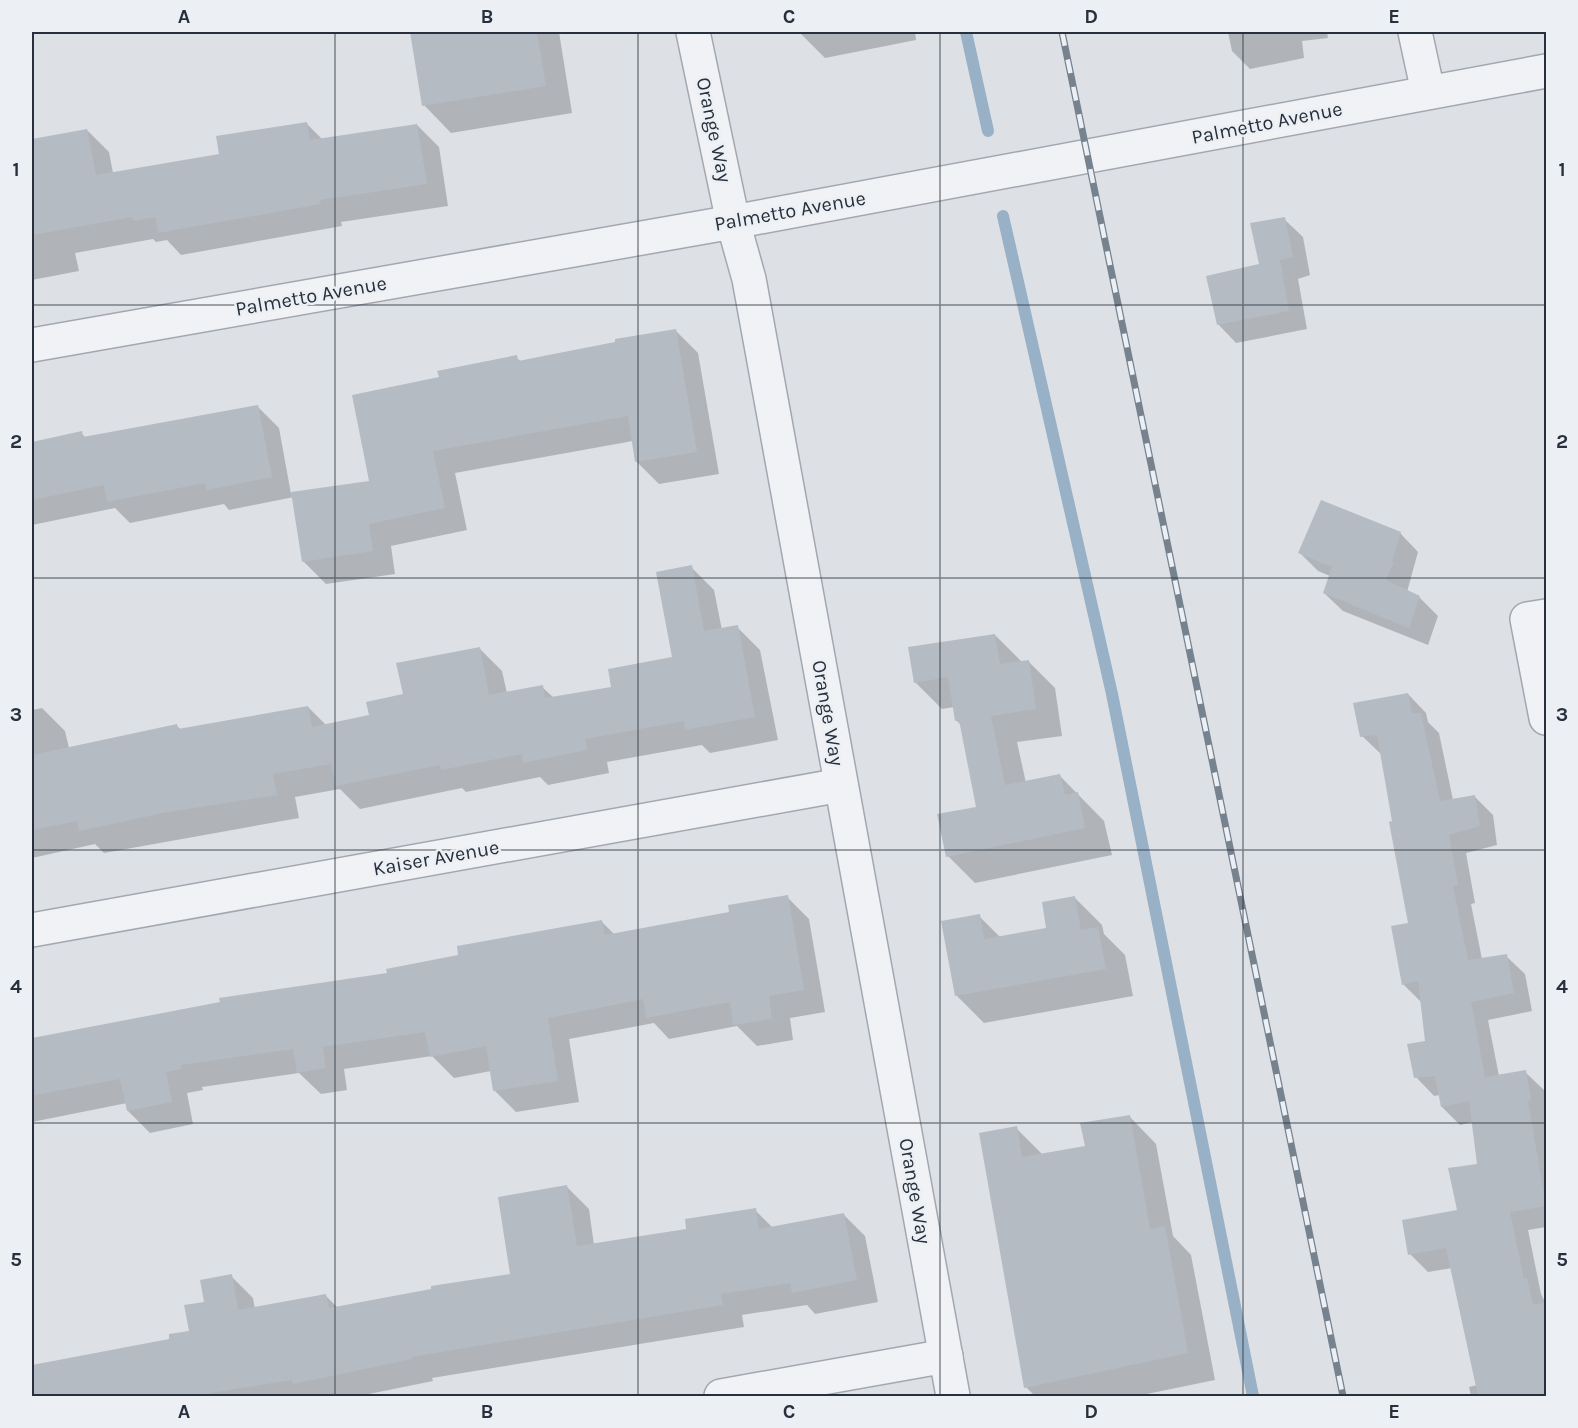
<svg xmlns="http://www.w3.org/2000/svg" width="1578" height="1428" font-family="Karla,sans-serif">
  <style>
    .shadow { fill: #0003 }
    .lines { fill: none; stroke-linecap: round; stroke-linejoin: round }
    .stream { stroke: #99b1c6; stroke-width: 12 }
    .building { fill: #b5bbc3 }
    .minor-casing { stroke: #a3a8b0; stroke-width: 36 }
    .minor { stroke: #f0f2f5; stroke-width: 33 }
    .rail-casing { stroke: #77828f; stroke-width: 7 }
    .rail { stroke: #ecf0f4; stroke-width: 4.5; stroke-dasharray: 14; stroke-linecap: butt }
    .grid { fill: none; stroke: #27303c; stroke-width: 1.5; stroke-opacity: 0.55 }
    .labels { text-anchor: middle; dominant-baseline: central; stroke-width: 5; stroke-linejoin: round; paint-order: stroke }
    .street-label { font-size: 20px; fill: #27303c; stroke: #ecf0f4 }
    .neatline { fill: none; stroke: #27303c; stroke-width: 2 }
    .grid-label { font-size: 20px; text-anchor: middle; font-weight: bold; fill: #27303c }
  </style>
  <rect width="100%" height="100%" fill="#dde1e6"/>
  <g class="shadow">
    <polygon points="412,32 559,32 572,113 451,133 424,105"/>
    <polygon points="799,32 915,32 916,40 825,58"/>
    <polygon points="1228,32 1327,32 1328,38 1302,41 1304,58 1250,69 1232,51"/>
    <polygon points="306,123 323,140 417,125 439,147 448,206 341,222 342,226 181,255 167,240 156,242 153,239 75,253 79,271 32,280 32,140 87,130 109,152 113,173 221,156"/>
    <polygon points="1284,219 1303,237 1310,275 1298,279 1307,329 1236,343 1218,324 1261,265"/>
    <polygon points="675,330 698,353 719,474 659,484 637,462 633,441 455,473 467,530 391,546 395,574 326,584 303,561 294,497 229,510 224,504 130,523 115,508 32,525 32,443 81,433 86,438 257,406 279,428 291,494 371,482 440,378 516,357 521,362"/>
    <polygon points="1400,533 1418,552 1407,592 1420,598 1438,616 1428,645 1343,611 1324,593 1330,576 1318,571 1300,553"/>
    <polygon points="691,567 714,590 722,630 737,627 760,650 778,740 710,753 702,745 607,762 609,773 548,785 540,777 466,792 462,788 360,809 340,789 295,797 299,818 104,853 95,844 32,858 32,710 42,708 65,731 69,748 176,725 181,730 308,707 326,725 370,716 479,648 502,671 507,693 542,687 554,698 613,688 673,659"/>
    <polygon points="995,635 1022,662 1028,661 1055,688 1062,736 1017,742 1026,783 1060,776 1104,821 1112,855 975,883 948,856 978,808 962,726 956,720 954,707 942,709 915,682"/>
    <polygon points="1408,694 1426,713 1428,722 1439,733 1453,800 1475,797 1493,815 1497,845 1466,853 1475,903 1471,904 1482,959 1506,956 1525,974 1532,1011 1488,1020 1499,1076 1525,1072 1544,1090 1546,1105 1546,1227 1528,1230 1541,1294 1546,1304 1546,1396 1471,1396 1469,1387 1477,1385 1452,1268 1428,1272 1410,1254 1459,1212 1479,1165 1473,1122 1460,1125 1442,1107 1440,1095 1434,1096 1416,1077 1427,1042 1422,1003 1403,984 1409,924 1394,823 1382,755 1362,736"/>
    <polygon points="787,897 809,919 825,1012 790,1018 793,1040 757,1046 737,1026 669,1039 654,1023 569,1039 579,1102 516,1112 494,1090 491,1071 454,1078 432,1056 344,1069 347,1090 321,1094 299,1073 202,1087 203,1090 187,1093 193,1124 150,1133 128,1111 127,1103 32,1122 32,1039 389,974 602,922 615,935 731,914"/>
    <polygon points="1075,898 1102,925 1104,934 1125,955 1133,996 984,1023 957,996 943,922 979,916 1001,938 1048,929"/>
    <polygon points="1129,1116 1156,1144 1173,1236 1191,1255 1215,1380 1137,1396 1035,1396 1026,1387 1016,1128 1043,1155 1086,1147"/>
    <polygon points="567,1187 589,1209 594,1245 688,1230 755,1210 773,1228 843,1214 865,1236 878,1302 815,1314 807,1305 742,1315 744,1327 432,1378 433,1381 359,1396 32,1396 32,1367 171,1340 190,1332 206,1304 231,1276 253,1298 255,1309 325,1295 338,1308 512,1275"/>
  </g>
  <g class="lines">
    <g class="stream">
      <polyline points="966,32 988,131"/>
      <polyline points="1003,216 1112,694 1253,1396"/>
    </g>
  </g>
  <g class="building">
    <polygon points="410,32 537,32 546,86 422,106"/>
    <polygon points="307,122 310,140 417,124 427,184 320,200 321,204 158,233 155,217 133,221 132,217 32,235 32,139 87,129 96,175 219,154 216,136"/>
    <polygon points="1285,217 1293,257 1280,260 1289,311 1217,325 1206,276 1259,264 1250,223"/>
    <polygon points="676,329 697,452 635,462 628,416 433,451 445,508 369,524 373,551 302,562 291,492 369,481 352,395 439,377 437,371 517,355 518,361 615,342 615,339"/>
    <polygon points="258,405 272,477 207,490 205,483 107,502 104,485 32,500 32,442 82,431 83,437"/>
    <polygon points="1321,500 1401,532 1392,561 1394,562 1386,580 1420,596 1409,628 1323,593 1332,567 1298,553"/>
    <polygon points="692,565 704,631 738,625 755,717 685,730 684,721 585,739 587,750 523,763 522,754 441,770 440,765 336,786 331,764 273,774 277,795 168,812 79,831 77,821 32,830 32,755 177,724 178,729 308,706 312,727 369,715 366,702 403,694 396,663 480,647 489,695 543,685 545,698 611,687 608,669 672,657 656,572"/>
    <polygon points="995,634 1000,664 1029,660 1036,709 991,716 1005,785 1060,774 1065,795 1078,792 1085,828 946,857 937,814 976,807 959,720 955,721 948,677 914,683 908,647"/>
    <polygon points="1408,693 1412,713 1421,713 1440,801 1475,795 1480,826 1449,835 1458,885 1453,886 1468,960 1507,954 1514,993 1471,1002 1485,1077 1526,1070 1531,1100 1528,1101 1546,1206 1510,1212 1524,1279 1527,1278 1533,1305 1546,1302 1546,1396 1478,1396 1446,1248 1408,1255 1402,1220 1457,1210 1448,1168 1477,1164 1469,1101 1441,1107 1435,1076 1414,1078 1407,1044 1425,1041 1418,981 1402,985 1391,926 1408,923 1389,822 1392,821 1377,735 1360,737 1353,703"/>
    <polygon points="788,895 804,990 769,996 772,1019 733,1025 730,1002 646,1018 643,999 548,1018 558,1081 493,1091 486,1046 430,1057 425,1032 323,1047 326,1068 297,1073 293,1049 181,1065 182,1069 166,1072 172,1102 127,1111 120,1079 35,1095 32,1076 32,1038 220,1002 219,998 387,973 386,969 458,955 457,946 602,920 605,935 729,912 728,905"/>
    <polygon points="1075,896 1081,930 1098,927 1106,969 955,996 941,921 980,914 984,939 1046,928 1042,902"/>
    <polygon points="1130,1115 1150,1229 1165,1226 1188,1353 1024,1388 979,1133 1017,1126 1022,1157 1085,1146 1080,1123"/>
    <polygon points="567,1185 577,1246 686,1229 685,1219 756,1208 759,1229 844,1213 857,1280 792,1293 790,1283 721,1294 723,1305 411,1357 412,1359 293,1384 292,1380 192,1396 32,1396 32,1365 169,1339 169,1334 189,1331 184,1305 204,1302 200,1280 232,1274 238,1310 326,1294 329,1308 431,1289 431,1286 510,1274 498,1197"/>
  </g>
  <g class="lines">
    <g class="minor-casing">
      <g id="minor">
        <polyline points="693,32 733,222 749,279 953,1396"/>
        <polyline points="1415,32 1428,92"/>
        <polyline points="32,345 733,222 1546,71"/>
        <polyline points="1546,616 1527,619 1546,718"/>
        <polyline points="32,930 841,785"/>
        <polyline points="721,1396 946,1356"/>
      </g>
    </g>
    <use href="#minor" class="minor"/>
    <g class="rail-casing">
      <polyline id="rail" points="1062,32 1343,1396"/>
    </g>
    <use href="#rail" class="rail"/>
  </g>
  <path class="grid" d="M335,32v1364M638,32v1364M940,32v1364M1243,32v1364M32,305h1514M32,578h1514M32,850h1514M32,1123h1514"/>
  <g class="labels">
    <g class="street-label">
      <text transform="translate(1267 123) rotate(-11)">Palmetto Avenue</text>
      <text transform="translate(714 130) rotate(78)">Orange Way</text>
      <text transform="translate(790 211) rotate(-10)">Palmetto Avenue</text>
      <text transform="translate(311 296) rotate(-10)">Palmetto Avenue</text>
      <text transform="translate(828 713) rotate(80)">Orange Way</text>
      <text transform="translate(436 858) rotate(-10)">Kaiser Avenue</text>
      <text transform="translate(915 1191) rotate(80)">Orange Way</text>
    </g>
  </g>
  <rect width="1578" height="1428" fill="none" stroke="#ecf0f4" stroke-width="66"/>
  <rect x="33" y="33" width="1512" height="1362" class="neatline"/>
  <g class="grid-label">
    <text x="184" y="23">A</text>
    <text x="487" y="23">B</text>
    <text x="789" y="23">C</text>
    <text x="1091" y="23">D</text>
    <text x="1394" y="23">E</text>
    <text x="16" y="176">1</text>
    <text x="1562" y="176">1</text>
    <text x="16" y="448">2</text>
    <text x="1562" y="448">2</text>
    <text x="16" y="721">3</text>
    <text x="1562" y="721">3</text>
    <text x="16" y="993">4</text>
    <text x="1562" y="993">4</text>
    <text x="16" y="1266">5</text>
    <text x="1562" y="1266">5</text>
    <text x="184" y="1418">A</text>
    <text x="487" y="1418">B</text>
    <text x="789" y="1418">C</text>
    <text x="1091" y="1418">D</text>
    <text x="1394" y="1418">E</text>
  </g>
</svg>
